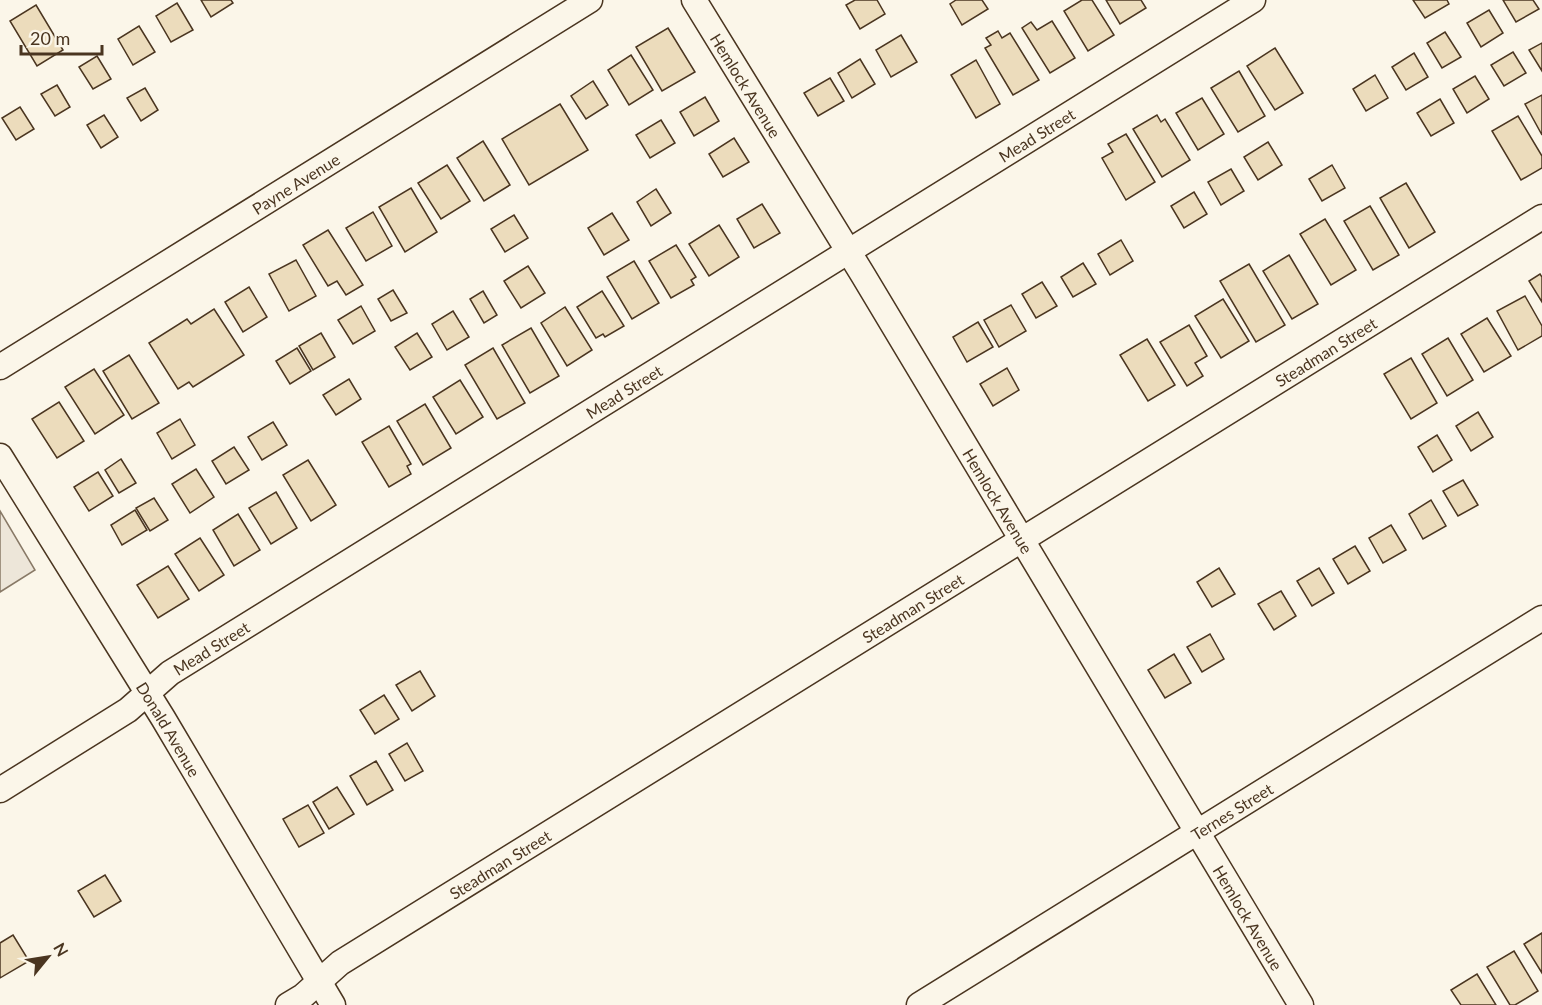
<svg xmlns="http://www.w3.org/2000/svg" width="1542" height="1005" font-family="Lato,sans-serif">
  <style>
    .green { fill: #ede6d9; stroke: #887966; stroke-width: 1.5 }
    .building { fill: #ecdcbc; stroke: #4a3520; stroke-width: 1.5 }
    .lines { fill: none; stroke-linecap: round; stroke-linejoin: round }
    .minor-casing { stroke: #4a3520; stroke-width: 27 }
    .minor { stroke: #fbf6e9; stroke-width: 24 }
    .labels { text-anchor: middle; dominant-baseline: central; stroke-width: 4.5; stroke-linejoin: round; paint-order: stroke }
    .street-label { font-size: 16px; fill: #4a3520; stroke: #fbf6e9 }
  </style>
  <rect width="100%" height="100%" fill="#fbf6e9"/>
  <polygon class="green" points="0,511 35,570 0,592"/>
  <g class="building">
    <polygon points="201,0 231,0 233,3 211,17"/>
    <polygon points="855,0 877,0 885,14 860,29 846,5"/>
    <polygon points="956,0 982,0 988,9 962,25 950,4"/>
    <polygon points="1082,0 1092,0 1114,35 1088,51 1064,11"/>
    <polygon points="1106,0 1141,0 1146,8 1120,24"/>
    <polygon points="1413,0 1447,0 1449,4 1425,18"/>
    <polygon points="1503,0 1533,0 1539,9 1516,22"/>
    <polygon points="177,3 193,30 171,42 156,16"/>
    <polygon points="36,5 63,50 37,66 10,21"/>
    <polygon points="1489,10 1503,33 1481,47 1467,23"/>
    <polygon points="1052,21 1075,58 1050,73 1022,28 1031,22 1037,30"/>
    <polygon points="139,26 155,52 133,65 118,39"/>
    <polygon points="668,28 695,72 662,91 636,47"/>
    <polygon points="998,31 1002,38 1010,33 1039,80 1013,95 985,48 991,45 986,38"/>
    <polygon points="1445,32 1461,57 1442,68 1427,43"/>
    <polygon points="901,35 917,62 891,77 876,50"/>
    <polygon points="1542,43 1542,71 1529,50"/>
    <polygon points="1275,48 1303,93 1275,110 1247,66"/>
    <polygon points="1513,52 1526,73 1504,86 1491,65"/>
    <polygon points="1414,53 1428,77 1406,90 1392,67"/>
    <polygon points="631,55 653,90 629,105 608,70"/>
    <polygon points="97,56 111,79 93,89 79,67"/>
    <polygon points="860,59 875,84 852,98 838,73"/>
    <polygon points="976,60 1000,104 976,118 951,75"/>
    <polygon points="1239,71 1265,116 1238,132 1211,88"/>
    <polygon points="1375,75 1388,98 1366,111 1353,89"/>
    <polygon points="1475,76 1489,99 1467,113 1453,89"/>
    <polygon points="830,78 844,101 818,116 804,93"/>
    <polygon points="593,81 608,105 586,119 571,96"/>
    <polygon points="57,85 70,107 55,116 41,94"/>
    <polygon points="145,88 158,110 141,121 127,98"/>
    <polygon points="1542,95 1542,135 1525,104"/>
    <polygon points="705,97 719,121 694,136 680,112"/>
    <polygon points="1202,98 1224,134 1198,150 1176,113"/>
    <polygon points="1440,99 1454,123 1431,136 1417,113"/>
    <polygon points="560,104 588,150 529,185 502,139"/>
    <polygon points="20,107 34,129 16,140 2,118"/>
    <polygon points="104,115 118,137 101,148 87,125"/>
    <polygon points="1157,115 1161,122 1165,119 1190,160 1162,177 1133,129"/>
    <polygon points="1518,116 1542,156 1542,168 1521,180 1492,131"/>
    <polygon points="661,120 675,143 650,158 636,135"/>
    <polygon points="1126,134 1155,182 1126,200 1102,158 1113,152 1108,144"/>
    <polygon points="734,138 749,162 723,177 709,154"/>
    <polygon points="483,141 510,185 484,201 457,158"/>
    <polygon points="1268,142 1282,165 1258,180 1244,157"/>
    <polygon points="447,165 470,201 441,219 418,183"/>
    <polygon points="1332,165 1345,188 1322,201 1309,179"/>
    <polygon points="1231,169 1244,191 1221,205 1208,182"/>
    <polygon points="1406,183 1435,232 1409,248 1380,198"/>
    <polygon points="411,188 437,232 405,252 379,207"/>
    <polygon points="656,189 671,213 651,226 637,202"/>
    <polygon points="1194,192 1207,214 1184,228 1171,206"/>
    <polygon points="762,204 780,233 754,248 737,219"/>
    <polygon points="1370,206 1399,255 1373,270 1344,221"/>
    <polygon points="373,212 392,246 366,261 346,228"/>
    <polygon points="612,213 629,240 604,255 588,228"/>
    <polygon points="514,215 528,238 505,252 491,229"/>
    <polygon points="1325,219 1356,270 1331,285 1300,234"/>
    <polygon points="719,225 739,257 709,276 689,244"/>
    <polygon points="328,230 363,285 346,295 337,281 328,286 303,245"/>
    <polygon points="1121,240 1133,261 1110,275 1098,254"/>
    <polygon points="676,245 696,277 691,280 694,285 671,298 649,261"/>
    <polygon points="1289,255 1318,304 1292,319 1263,271"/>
    <polygon points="296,260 316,296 289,311 269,274"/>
    <polygon points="634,261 659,303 632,319 607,277"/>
    <polygon points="1083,263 1096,284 1073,297 1061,277"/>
    <polygon points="1249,264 1285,325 1256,342 1220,281"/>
    <polygon points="528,266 545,293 521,308 504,281"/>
    <polygon points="1540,274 1542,277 1542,302 1529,281"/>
    <polygon points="1042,282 1057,306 1036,318 1022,294"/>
    <polygon points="249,287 267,317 243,332 225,302"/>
    <polygon points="393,290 407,313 391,321 378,299"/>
    <polygon points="483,291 497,315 484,323 470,299"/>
    <polygon points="602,291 624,326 605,337 603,334 596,338 577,307"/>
    <polygon points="1525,296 1542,326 1542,336 1518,350 1497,311"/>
    <polygon points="1223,299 1249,341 1221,358 1195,316"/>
    <polygon points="1011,305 1026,331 999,347 984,320"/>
    <polygon points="361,306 375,331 353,344 338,320"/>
    <polygon points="565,307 592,350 567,366 541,323"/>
    <polygon points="214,309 244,355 193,387 189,382 178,389 149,343 187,319 191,324"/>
    <polygon points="453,311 469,337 447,350 432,324"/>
    <polygon points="1487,318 1511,356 1484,372 1461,334"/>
    <polygon points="978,322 993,347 967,362 953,337"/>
    <polygon points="1189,325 1207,356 1195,363 1203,376 1187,386 1160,342"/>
    <polygon points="531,328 559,376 530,393 502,345"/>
    <polygon points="321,333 335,357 313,370 299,346"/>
    <polygon points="417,333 432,357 410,370 395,347"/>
    <polygon points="1448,338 1473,380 1447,396 1422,354"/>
    <polygon points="1147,339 1175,385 1148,401 1120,355"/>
    <polygon points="297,348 311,371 290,384 276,361"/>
    <polygon points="493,348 525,403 497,419 465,365"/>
    <polygon points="129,355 159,403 132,419 103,371"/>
    <polygon points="1411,358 1437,403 1411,419 1384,374"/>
    <polygon points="1007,368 1019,390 993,406 980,384"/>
    <polygon points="94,369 124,415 95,434 65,387"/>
    <polygon points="349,379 361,399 336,415 323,395"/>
    <polygon points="460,380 483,417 456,434 433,397"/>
    <polygon points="59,402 84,441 57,458 32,419"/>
    <polygon points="425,404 451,448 423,465 397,421"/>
    <polygon points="1478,412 1493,437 1471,451 1456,426"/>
    <polygon points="180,419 195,445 172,459 157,433"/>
    <polygon points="273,422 287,445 262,460 248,437"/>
    <polygon points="389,426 411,464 407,466 411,474 389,487 362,442"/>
    <polygon points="1437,435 1452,460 1433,472 1418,447"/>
    <polygon points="234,447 249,470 226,484 212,461"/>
    <polygon points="121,459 136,483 119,493 105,470"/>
    <polygon points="308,460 336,505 311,521 283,475"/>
    <polygon points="196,469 214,497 190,513 172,484"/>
    <polygon points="98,472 113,496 89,511 74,487"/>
    <polygon points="1463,480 1478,505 1458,516 1443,491"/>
    <polygon points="276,492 297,528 271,544 249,508"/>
    <polygon points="154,498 168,520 150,531 136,508"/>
    <polygon points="1431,500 1446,526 1423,539 1409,514"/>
    <polygon points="135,510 147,530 122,545 111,525"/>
    <polygon points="238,514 260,550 234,566 213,530"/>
    <polygon points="1391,525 1406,550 1383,563 1369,538"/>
    <polygon points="200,538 224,575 199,591 175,554"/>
    <polygon points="1355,546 1370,571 1348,584 1333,559"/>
    <polygon points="168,566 189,599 158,618 137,585"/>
    <polygon points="1219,568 1235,594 1212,607 1197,582"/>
    <polygon points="1319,568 1334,593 1312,606 1297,581"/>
    <polygon points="1281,591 1296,616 1274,630 1258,604"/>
    <polygon points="1210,634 1224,659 1202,672 1187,647"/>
    <polygon points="1174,654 1191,683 1165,698 1148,670"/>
    <polygon points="420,671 435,696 412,711 396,685"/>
    <polygon points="384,695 399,719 375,734 360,710"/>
    <polygon points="407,743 423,771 405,781 389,754"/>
    <polygon points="376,761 393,790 367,805 350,776"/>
    <polygon points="337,787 354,814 329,829 313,802"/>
    <polygon points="308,805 324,833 299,847 283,819"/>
    <polygon points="105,875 121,901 94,917 78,891"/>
    <polygon points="1542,933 1542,973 1524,944"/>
    <polygon points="13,935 29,961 0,978 0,943"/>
    <polygon points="1514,951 1538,991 1515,1005 1510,1005 1487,967"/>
    <polygon points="1477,974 1496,1005 1461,1005 1451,990"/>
  </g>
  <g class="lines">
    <g class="minor-casing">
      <g id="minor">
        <path id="s1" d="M694,0l169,275 438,730"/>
        <path id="s2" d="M0,367l590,-367"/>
        <path id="s3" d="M0,456l163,262 170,287"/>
        <path id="s4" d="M0,790l128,-80 42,-37 1083,-673"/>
        <path id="s5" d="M288,1005l15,-9 37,-33 1202,-746"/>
        <path id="s6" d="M919,1005l623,-387"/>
      </g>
    </g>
    <use href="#minor" class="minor"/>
  </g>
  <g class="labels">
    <g class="street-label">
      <text stroke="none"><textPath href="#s1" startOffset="100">Hemlock Avenue</textPath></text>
      <text stroke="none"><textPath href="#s4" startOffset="1227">Mead Street</textPath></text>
      <text stroke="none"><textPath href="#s2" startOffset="348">Payne Avenue</textPath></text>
      <text stroke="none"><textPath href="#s5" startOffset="1227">Steadman Street</textPath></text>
      <text stroke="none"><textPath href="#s4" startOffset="741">Mead Street</textPath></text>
      <text stroke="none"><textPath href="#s1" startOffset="586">Hemlock Avenue</textPath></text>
      <text stroke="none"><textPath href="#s5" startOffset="741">Steadman Street</textPath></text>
      <text stroke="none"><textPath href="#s4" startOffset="255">Mead Street</textPath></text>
      <text stroke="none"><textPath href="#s3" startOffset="321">Donald Avenue</textPath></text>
      <text stroke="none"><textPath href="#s6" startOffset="368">Ternes Street</textPath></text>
      <text stroke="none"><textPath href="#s5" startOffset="255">Steadman Street</textPath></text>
      <text stroke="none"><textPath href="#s1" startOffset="1072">Hemlock Avenue</textPath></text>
    </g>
  </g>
  <g transform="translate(48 957) rotate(60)" stroke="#fbf6e9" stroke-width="4.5" paint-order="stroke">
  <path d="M0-4.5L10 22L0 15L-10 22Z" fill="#4a3520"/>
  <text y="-9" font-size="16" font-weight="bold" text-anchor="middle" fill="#4a3520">N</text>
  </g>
  <path d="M21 45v9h81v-9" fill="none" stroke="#4a3520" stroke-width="3"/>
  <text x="30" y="45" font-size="18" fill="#4a3520" stroke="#fbf6e9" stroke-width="4.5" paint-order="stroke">20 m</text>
</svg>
